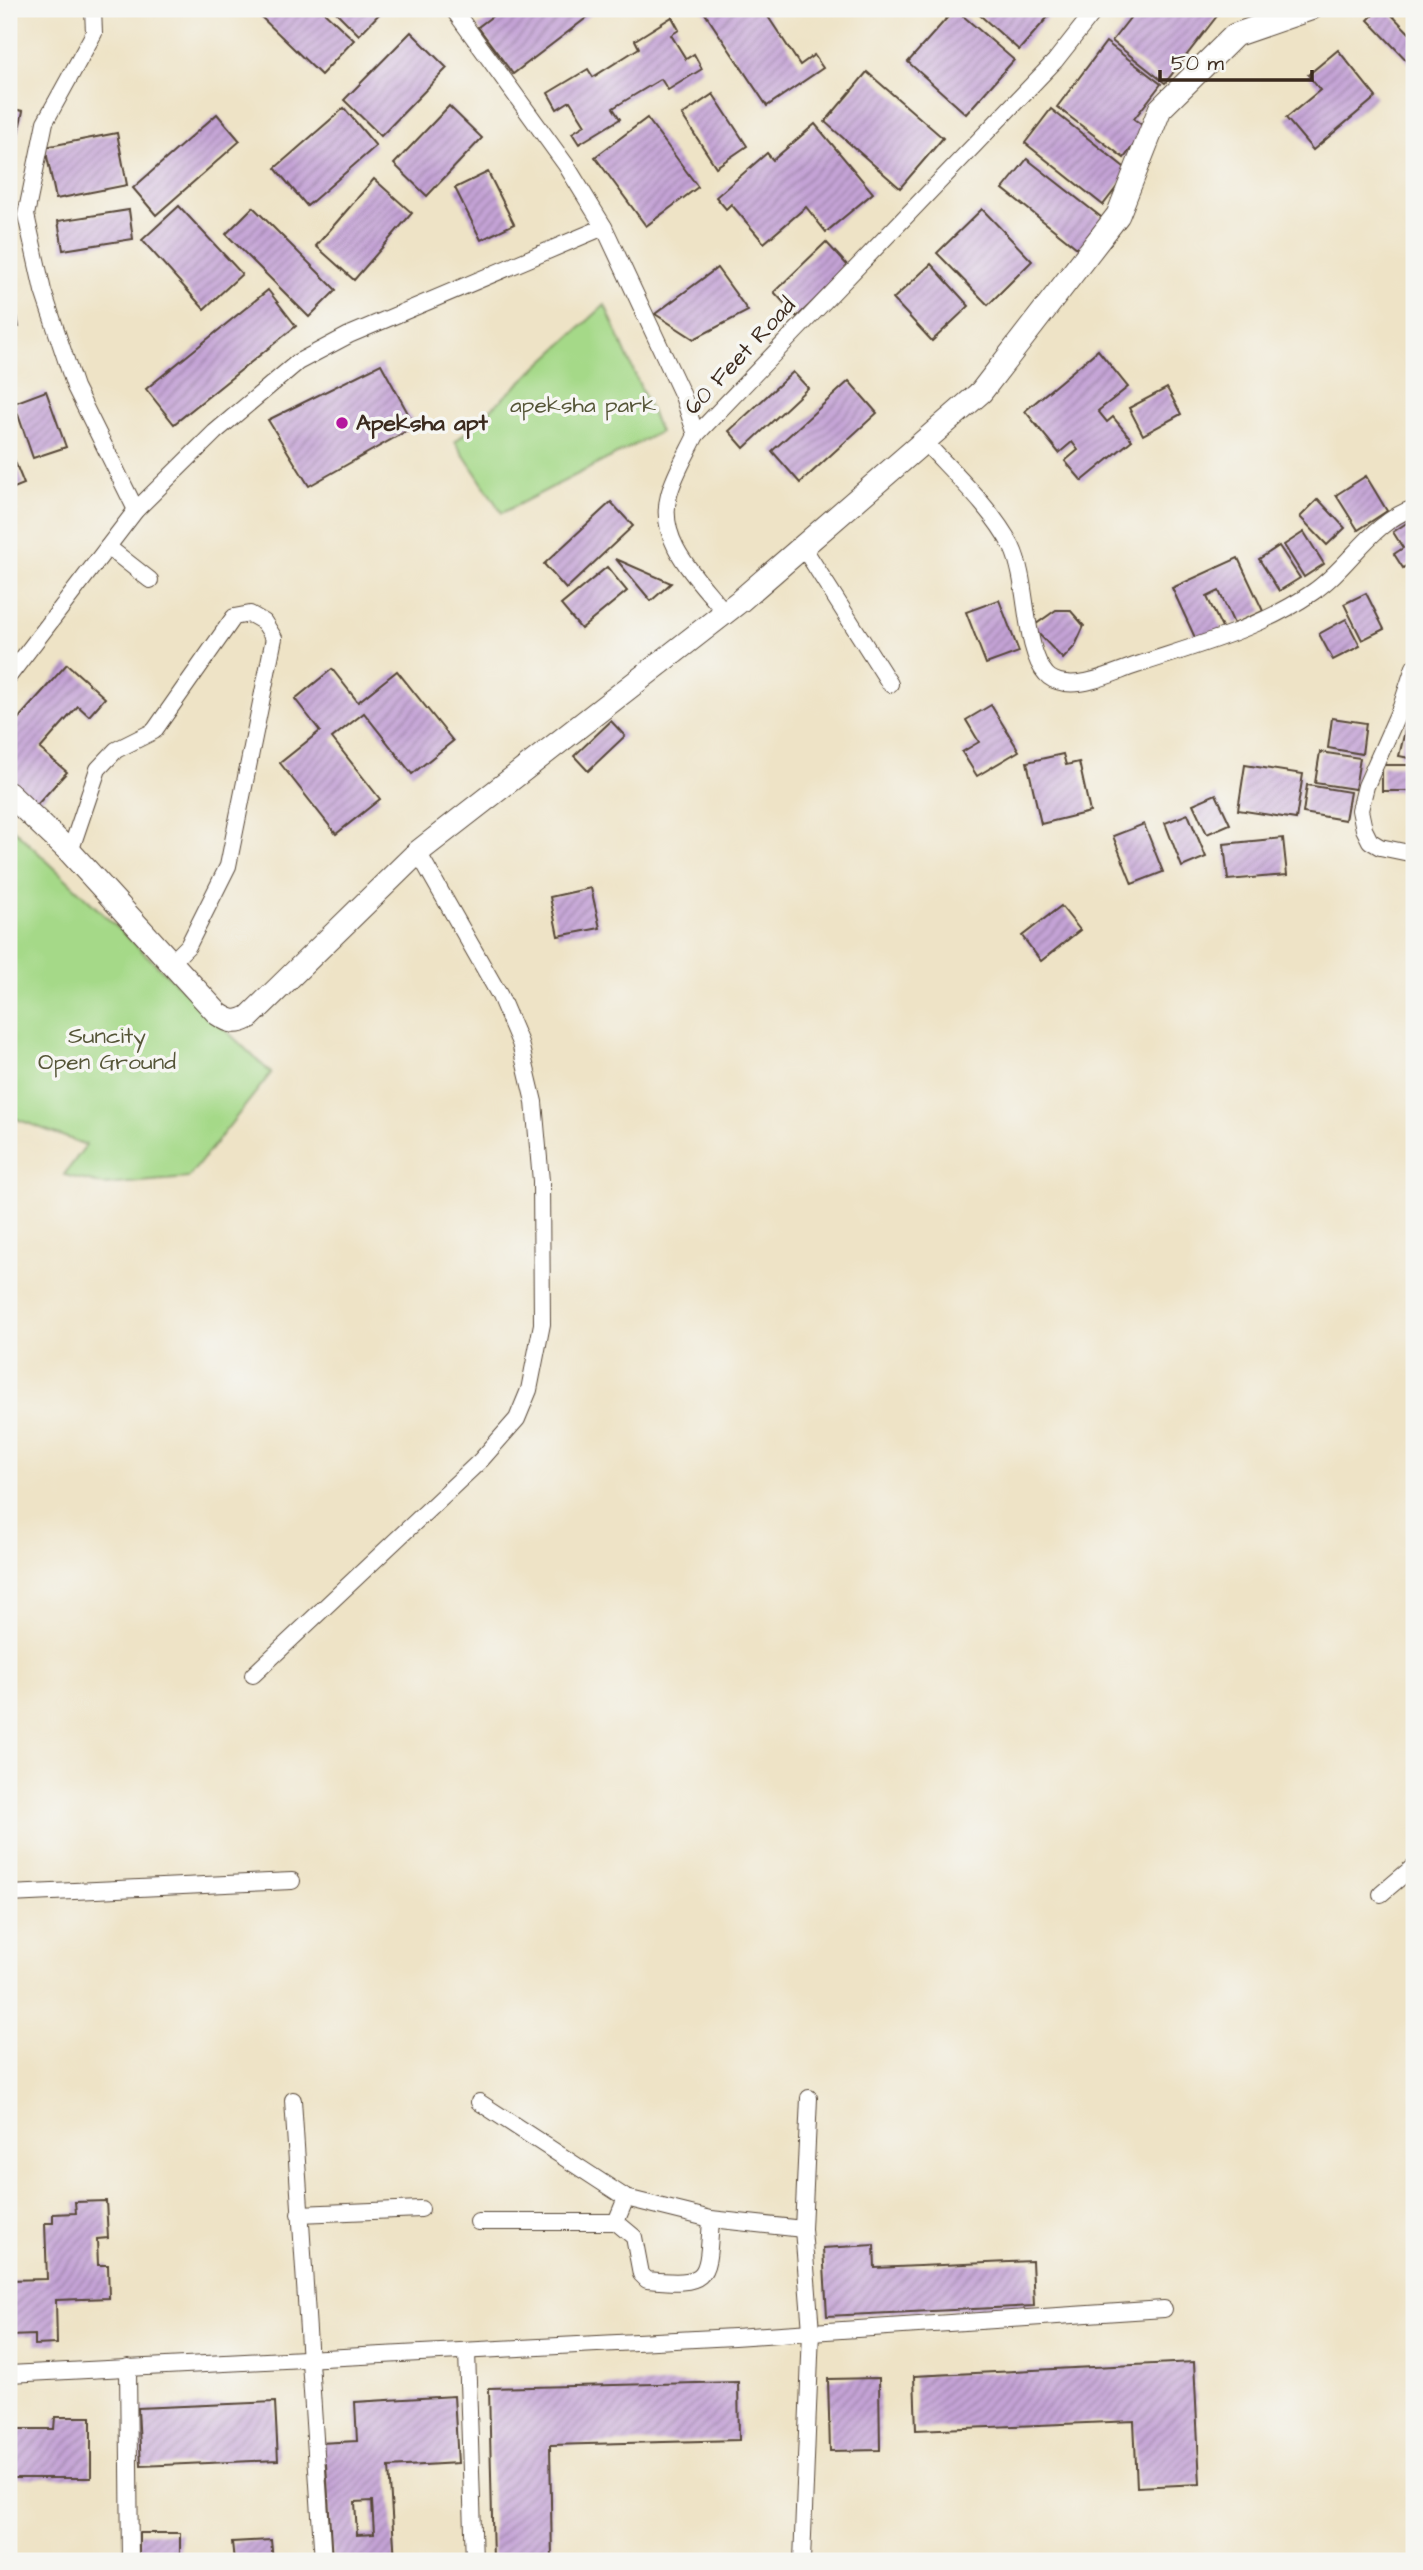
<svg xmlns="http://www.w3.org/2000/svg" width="1423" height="2570" font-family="'Architects Daughter',sans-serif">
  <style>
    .park { fill: #a5d988; stroke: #708253; stroke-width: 2 }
    .building { fill: url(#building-hatch); fill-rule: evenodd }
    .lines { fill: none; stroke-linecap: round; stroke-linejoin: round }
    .street-casing { stroke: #564637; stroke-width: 18 }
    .secondary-casing { stroke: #564637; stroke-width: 25 }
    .street { stroke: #fff; stroke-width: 16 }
    .secondary { stroke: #fff; stroke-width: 23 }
    .poi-dot { fill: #b5179e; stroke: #f6f6f2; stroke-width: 2.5 }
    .labels { text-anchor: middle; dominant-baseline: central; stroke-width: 7; stroke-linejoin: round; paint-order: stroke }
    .street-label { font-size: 23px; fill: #3b2a1e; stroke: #f6f6f2 }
    .park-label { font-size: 23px; fill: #565638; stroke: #f6f6f2 }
    .poi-label { font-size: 23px; font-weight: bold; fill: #3b2a1e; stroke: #f6f6f2; text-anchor: start }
  </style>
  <defs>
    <pattern id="building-hatch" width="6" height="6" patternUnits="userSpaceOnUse" patternTransform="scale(1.75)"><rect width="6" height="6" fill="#c4a3d6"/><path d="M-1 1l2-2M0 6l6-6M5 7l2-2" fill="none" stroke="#a085ad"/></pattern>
  </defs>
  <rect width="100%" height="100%" fill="#f6f6f2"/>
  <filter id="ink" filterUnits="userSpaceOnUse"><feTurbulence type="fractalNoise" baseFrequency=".0143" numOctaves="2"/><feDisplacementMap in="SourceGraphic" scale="14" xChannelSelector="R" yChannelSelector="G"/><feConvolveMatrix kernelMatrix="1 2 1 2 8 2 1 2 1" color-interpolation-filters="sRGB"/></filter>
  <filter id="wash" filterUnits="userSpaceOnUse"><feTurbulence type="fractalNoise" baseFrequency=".00686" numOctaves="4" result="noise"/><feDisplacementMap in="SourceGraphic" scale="28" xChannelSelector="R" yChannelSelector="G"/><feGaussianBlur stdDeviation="1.57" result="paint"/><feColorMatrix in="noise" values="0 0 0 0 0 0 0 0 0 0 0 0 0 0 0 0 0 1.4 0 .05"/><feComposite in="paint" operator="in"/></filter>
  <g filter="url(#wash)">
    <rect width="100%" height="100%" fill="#eee3c6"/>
    <g class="park">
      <polygon points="605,305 660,432 502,513 455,442"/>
      <polygon points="9,825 271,1073 188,1178 104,1185 64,1175 86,1145 9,1116"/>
    </g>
    <g id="blocks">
      <g class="building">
        <polygon points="253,9 321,9 354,40 321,75"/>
        <polygon points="333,9 384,9 359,35"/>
        <polygon points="502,9 598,9 513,74 478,27"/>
        <polygon points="702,9 763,9 800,65 814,55 823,68 767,106"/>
        <polygon points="955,9 1014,60 966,114 908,62"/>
        <polygon points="973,9 1055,9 1019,50"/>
        <polygon points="1137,9 1208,9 1217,16 1165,83 1112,41"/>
        <polygon points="1379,9 1386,9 1414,38 1414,68 1368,20"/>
        <polygon points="672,17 679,30 671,35 686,59 694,54 702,69 668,90 661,79 613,108 620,119 579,144 572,133 585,125 570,101 557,109 548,93 588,69 593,77 639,48 635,40"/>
        <polygon points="411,32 447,68 381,136 344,100"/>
        <polygon points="1106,42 1161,84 1134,119 1146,128 1124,158 1057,107"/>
        <polygon points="1338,50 1376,97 1313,150 1286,118 1320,90 1308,75"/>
        <polygon points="867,72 943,138 900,188 825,122"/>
        <polygon points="713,94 747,146 716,167 682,115"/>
        <polygon points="449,106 482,138 427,196 394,164"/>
        <polygon points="9,108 23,111 13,156 9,155"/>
        <polygon points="344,108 376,146 307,206 275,168"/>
        <polygon points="1051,109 1129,171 1103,205 1025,143"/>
        <polygon points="217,114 240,141 156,215 133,188"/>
        <polygon points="647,118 698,187 646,226 595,157"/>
        <polygon points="815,124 873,193 826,232 806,207 764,243 731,204 726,209 716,197 767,153 773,160"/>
        <polygon points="117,133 127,185 56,199 45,147"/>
        <polygon points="1027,159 1106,221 1082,252 1003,189"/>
        <polygon points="488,172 514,224 481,240 455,188"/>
        <polygon points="374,179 412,213 354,280 316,246"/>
        <polygon points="179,206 242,274 204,309 142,240"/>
        <polygon points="253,207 336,290 309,317 226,234"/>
        <polygon points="982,209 1032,261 988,305 937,253"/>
        <polygon points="129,210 133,239 63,250 58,221"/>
        <polygon points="826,242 849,267 797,317 774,292"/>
        <polygon points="931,264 969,306 932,341 893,299"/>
        <polygon points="717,268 748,311 694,339 655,314"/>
        <polygon points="268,290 296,326 174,424 146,389"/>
        <polygon points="14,298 19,327 9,329 9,299"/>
        <polygon points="1098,350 1128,387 1098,411 1107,422 1113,417 1132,440 1082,481 1065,461 1078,450 1072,442 1059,453 1025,411"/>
        <polygon points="381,364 415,426 309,486 268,420"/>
        <polygon points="793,372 808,388 744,448 729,431"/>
        <polygon points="849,381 877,413 800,483 772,451"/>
        <polygon points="1167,388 1181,414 1143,435 1129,408"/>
        <polygon points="46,391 66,447 33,458 14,403"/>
        <polygon points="9,447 24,484 9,490"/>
        <polygon points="1366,476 1387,511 1358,530 1336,495"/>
        <polygon points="1318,499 1345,528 1327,545 1300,517"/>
        <polygon points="611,502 633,526 566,589 544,564"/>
        <polygon points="1414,518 1414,560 1403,568 1394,554 1403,548 1393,532"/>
        <polygon points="1304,532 1324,564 1304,577 1284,545"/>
        <polygon points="1279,546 1300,578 1279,591 1259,559"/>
        <polygon points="1238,558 1263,611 1234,624 1219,591 1207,597 1223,630 1197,642 1172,588"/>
        <polygon points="616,559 671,583 651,601"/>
        <polygon points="607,567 627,591 581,629 561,605"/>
        <polygon points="1366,593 1384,629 1362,640 1344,604"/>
        <polygon points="999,600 1019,652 986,664 966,612"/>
        <polygon points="1056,610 1070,610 1084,626 1075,646 1063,659 1032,627"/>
        <polygon points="1346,619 1360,646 1333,660 1319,634"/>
        <polygon points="67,664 105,698 89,716 78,706 40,749 67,772 35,807 9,784 9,729"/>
        <polygon points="332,669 358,702 397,671 453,741 412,774 364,713 332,738 380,799 336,834 280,763 320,731 295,699"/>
        <polygon points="991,705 1019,751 977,776 962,752 979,742 966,720"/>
        <polygon points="1409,714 1414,716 1414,759 1399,756"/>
        <polygon points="1332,718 1366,723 1362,754 1328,748"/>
        <polygon points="611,721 625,736 588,771 574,756"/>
        <polygon points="1320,752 1360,758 1355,789 1315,783"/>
        <polygon points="1063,754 1066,765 1079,762 1090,812 1041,824 1027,762"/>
        <polygon points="1245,765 1303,774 1296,819 1238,810"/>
        <rect x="1382" y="765" width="32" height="26"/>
        <polygon points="1307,785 1350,792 1345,820 1303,813"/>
        <polygon points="1216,794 1230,824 1207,834 1193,804"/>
        <polygon points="1188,814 1206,857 1182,867 1165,823"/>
        <polygon points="1144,824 1163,872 1132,884 1113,836"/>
        <polygon points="1283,838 1287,875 1228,880 1224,844"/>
        <polygon points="591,888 600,928 558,936 550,897"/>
        <polygon points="1061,906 1080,930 1041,961 1022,936"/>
        <polygon points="106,2201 108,2238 97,2239 98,2265 108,2265 109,2298 56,2300 57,2344 35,2345 35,2335 9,2336 9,2280 47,2279 45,2223 53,2223 53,2214 76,2213 75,2202"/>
        <polygon points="874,2245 875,2268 1032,2261 1034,2306 827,2316 823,2248"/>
        <polygon points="1194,2362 1200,2484 1137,2487 1134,2421 916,2430 914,2376"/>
        <polygon points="879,2378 880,2450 830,2451 828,2379"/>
        <polygon points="738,2382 739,2440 550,2445 552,2561 493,2561 489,2388"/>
        <path d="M454,2396l4,67 -69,4 6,94h-63l-6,-97h-5l-1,-21 37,-2 -2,-39zM372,2501l2,33 -17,1 -2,-33z"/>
        <polygon points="275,2402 278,2460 141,2466 138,2408"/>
        <polygon points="55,2417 91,2417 91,2478 9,2478 9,2429 54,2429"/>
        <rect x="139" y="2533" width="41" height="28"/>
        <polygon points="271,2540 273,2561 234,2561 232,2542"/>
      </g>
    </g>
  </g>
  <g filter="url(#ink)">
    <use href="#blocks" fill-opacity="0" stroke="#564637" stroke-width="2"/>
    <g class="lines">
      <g class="street-casing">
        <g id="street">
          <polyline points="93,9 94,33 45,122 26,215 43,291 75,387 136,510"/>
          <polyline points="453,9 566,165 604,227 683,396 696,435 1055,61 1096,9"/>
          <path d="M696,435c-9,19 -22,40 -27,60 -13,47 30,84 56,118"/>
          <path d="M924,441c29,32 68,67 88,106 17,36 11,101 34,127 4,5 12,8 19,9 23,3 50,-11 72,-18 60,-20 123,-36 176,-73 37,-25 58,-70 101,-84"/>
          <polyline points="108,547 150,580"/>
          <polyline points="803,547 890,684"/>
          <polyline points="1414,667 1401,707 1366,786 1360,810 1364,829 1370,841 1380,847 1414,854"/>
          <polyline points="9,676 136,510 215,432 298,362 349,335 604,227"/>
          <polyline points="70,852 98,769 116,750 154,731 234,617 250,614 264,622 274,638 228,866 188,946 171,963"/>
          <polyline points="253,1675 481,1460 517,1419 529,1390 542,1324 541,1181 534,1102 520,1043 500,996 418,852"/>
          <polyline points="9,1894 292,1881"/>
          <polyline points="1381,1894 1414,1866"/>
          <polyline points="293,2100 323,2561"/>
          <polyline points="479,2102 626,2198 711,2219 803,2229"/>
          <polyline points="299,2214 421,2209"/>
          <polyline points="478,2222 616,2222 626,2198"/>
          <path d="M616,2222l18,15 7,37 6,6c64,6 60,-1 64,-61"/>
          <polyline points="467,2352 474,2561"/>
          <polyline points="128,2367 130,2561"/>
          <polyline points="9,2374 734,2337 1164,2309"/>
          <polyline points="802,2561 811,2331 803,2229 809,2098"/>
        </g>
      </g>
      <g class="secondary-casing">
        <path id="secondary" d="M9,794l61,58 148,162c12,8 18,10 31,3l169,-165 322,-251 241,-209 137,-177 42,-106 75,-74 75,-26"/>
      </g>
      <use href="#street" class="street"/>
      <use href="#secondary" class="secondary"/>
    </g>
  </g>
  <circle class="poi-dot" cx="342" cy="423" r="7"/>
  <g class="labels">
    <g class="street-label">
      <text transform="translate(740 356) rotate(-47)">60 Feet Road</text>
    </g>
    <g class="park-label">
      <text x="583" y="405">apeksha park</text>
      <text x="107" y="1036">Suncity<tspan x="107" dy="26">Open Ground</tspan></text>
    </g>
    <g class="poi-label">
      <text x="356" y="423">Apeksha apt</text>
    </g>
  </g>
  <rect width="1423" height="2570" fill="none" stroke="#f6f6f2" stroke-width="35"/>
  <path d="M1160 70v10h152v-10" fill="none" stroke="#3b2a1e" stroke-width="3.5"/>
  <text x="1171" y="70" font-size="21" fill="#3b2a1e" stroke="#f6f6f2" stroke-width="5" paint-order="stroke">50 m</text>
</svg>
